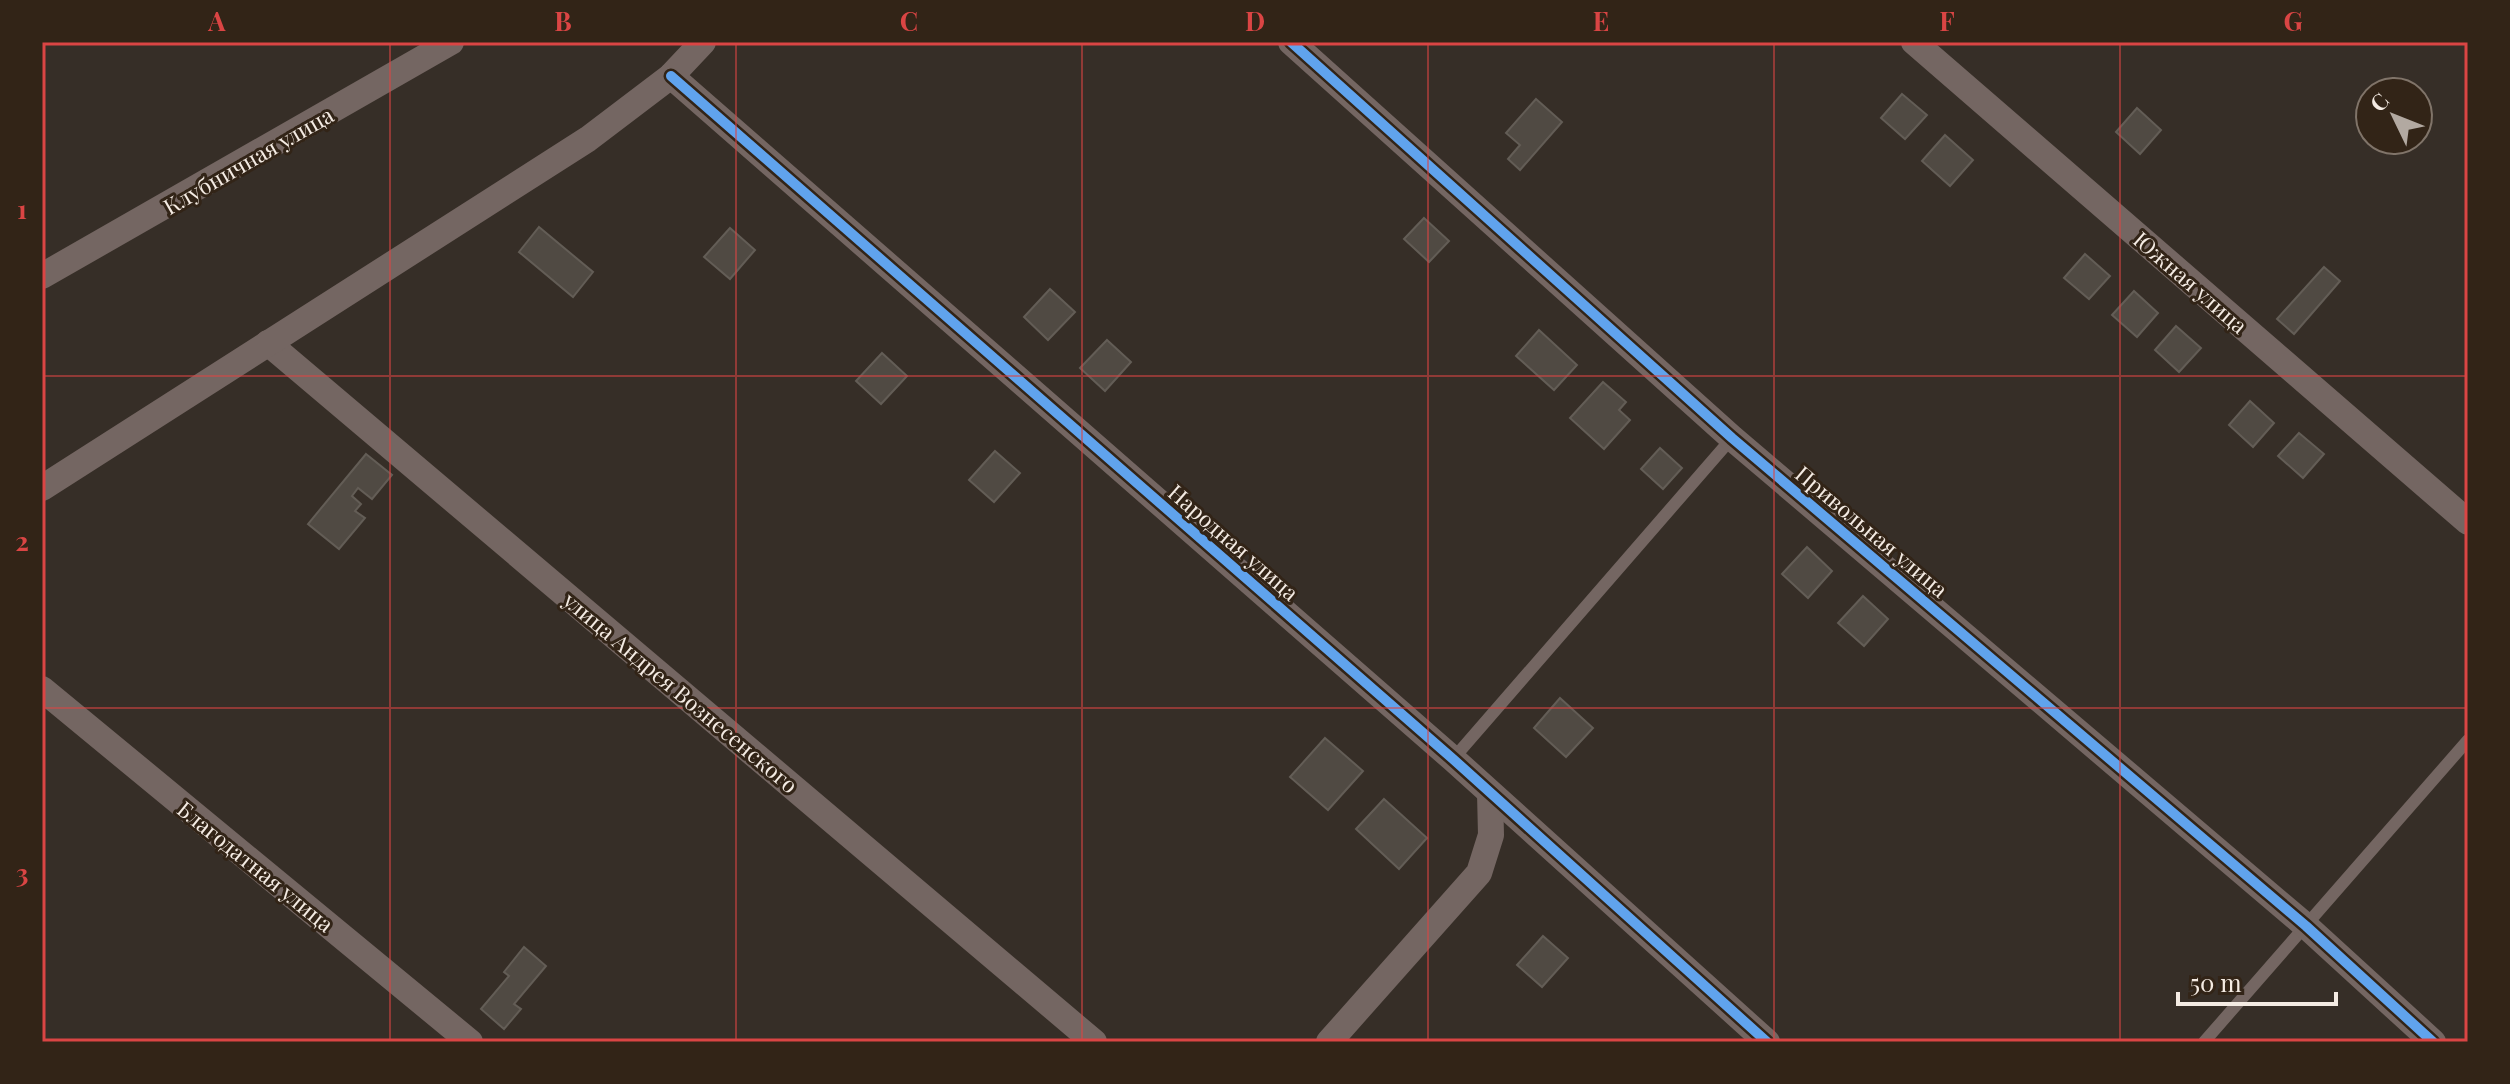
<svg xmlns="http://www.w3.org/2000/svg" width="2510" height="1084" font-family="'Playfair Display',serif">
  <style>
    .building { fill: #504a43; stroke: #635d56; stroke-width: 2 }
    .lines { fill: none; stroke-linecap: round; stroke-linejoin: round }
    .service { stroke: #746662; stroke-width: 12 }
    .minor { stroke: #746662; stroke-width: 26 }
    .cycleway-casing { stroke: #322417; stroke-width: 15 }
    .cycleway { stroke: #60a3ed; stroke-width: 10 }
    .grid { fill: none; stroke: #da4544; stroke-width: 2; stroke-opacity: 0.55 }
    .labels { text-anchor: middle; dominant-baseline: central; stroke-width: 6; stroke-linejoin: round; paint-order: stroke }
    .street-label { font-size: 22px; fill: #f4ebe3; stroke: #322417 }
    .neatline { fill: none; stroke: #da4544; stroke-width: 3 }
    .grid-label { font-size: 26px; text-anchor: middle; font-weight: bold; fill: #da4544 }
  </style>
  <rect width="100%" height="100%" fill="#362e27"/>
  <g class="building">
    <polygon points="1902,94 1927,115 1905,139 1881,118"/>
    <polygon points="1536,99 1562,122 1520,170 1508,159 1520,145 1506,133"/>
    <polygon points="2137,108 2161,130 2140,154 2116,132"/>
    <polygon points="1945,135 1973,160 1950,186 1922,161"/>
    <polygon points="1424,218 1449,241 1429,262 1404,239"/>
    <polygon points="539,227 593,272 573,297 519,252"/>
    <polygon points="730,228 755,250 730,279 704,257"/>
    <polygon points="2085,254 2110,276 2089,299 2064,278"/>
    <polygon points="2324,267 2340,281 2294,334 2277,319"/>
    <polygon points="1050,289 1075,312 1048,340 1024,317"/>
    <polygon points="2134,291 2158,313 2137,337 2112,315"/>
    <polygon points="2176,326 2201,348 2179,372 2155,350"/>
    <polygon points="1539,330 1577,365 1554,390 1516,356"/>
    <polygon points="1107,340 1131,362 1105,391 1080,368"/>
    <polygon points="882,353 907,376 881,404 856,381"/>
    <polygon points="1603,382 1626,402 1619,410 1630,420 1604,449 1570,418"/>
    <polygon points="2250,401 2274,423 2253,447 2229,425"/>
    <polygon points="2299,433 2324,454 2303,478 2278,456"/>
    <polygon points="1660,448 1682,468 1663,489 1641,469"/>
    <polygon points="995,451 1020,473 994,502 969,480"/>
    <polygon points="366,454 392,475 372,499 358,488 352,496 361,504 355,511 365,518 339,549 308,524"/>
    <polygon points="1807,547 1832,571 1808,598 1782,574"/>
    <polygon points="1863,596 1888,619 1864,646 1838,623"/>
    <polygon points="1560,698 1593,728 1566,757 1534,728"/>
    <polygon points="1325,738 1363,771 1328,810 1290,777"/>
    <polygon points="1384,799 1427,838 1399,869 1356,829"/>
    <polygon points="1543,936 1568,958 1542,987 1517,965"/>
    <polygon points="524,947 546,966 514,1004 521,1009 504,1029 481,1009 509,976 504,972"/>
  </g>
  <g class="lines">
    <g class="service">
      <polyline points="1453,759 1732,438"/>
      <polyline points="2204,1042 2468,740"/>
    </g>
    <g class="minor">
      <polyline points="1291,42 1732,438 2306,926 2433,1042"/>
      <polyline points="1914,42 2468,522"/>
      <polyline points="671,76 1453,759 1767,1042"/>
      <polyline points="42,276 451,42"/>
      <polyline points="268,343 1094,1042"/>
      <polyline points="42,488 588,139 671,76 703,42"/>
      <polyline points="42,689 470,1042"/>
      <polyline points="1329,1042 1479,873 1491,835 1490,793"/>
    </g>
    <g class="cycleway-casing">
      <g id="cycleway">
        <polyline points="1291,42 1732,438 2306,926 2433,1042"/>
        <polyline points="671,76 1453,759 1767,1042"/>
      </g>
    </g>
    <use href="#cycleway" class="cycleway"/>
  </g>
  <path class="grid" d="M390,42v1000M736,42v1000M1082,42v1000M1428,42v1000M1774,42v1000M2120,42v1000M42,376h2426M42,708h2426"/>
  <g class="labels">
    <g class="street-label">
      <text transform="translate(248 160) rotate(-30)">Клубничная улица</text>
      <text transform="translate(2191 282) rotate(41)">Южная улица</text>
      <text transform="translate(1872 531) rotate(40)">Привольная улица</text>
      <text transform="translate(1234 542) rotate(41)">Народная улица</text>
      <text transform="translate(681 692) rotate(40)">улица Андрея Вознесенского</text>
      <text transform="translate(256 866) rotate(39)">Благодатная улица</text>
    </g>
  </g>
  <rect width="2510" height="1084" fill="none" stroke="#322417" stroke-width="88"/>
  <g transform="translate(2394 116) rotate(313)"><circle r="38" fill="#322417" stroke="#807469" stroke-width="2"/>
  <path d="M0-6L14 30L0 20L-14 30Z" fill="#b2a9a1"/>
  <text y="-12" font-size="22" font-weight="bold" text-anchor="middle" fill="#f4ebe3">С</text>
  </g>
  <path d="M2178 992v12h158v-12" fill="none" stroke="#f4ebe3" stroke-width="4"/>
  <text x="2190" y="992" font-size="24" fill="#f4ebe3" stroke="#322417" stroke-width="6" paint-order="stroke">50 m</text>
  <rect x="44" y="44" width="2422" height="996" class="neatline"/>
  <g class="grid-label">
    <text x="217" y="31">A</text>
    <text x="563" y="31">B</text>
    <text x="909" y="31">C</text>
    <text x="1255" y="31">D</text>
    <text x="1601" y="31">E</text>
    <text x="1947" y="31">F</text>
    <text x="2293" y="31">G</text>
    <text x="22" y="219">1</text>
    <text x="22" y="551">2</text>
    <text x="22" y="883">3</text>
  </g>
</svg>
